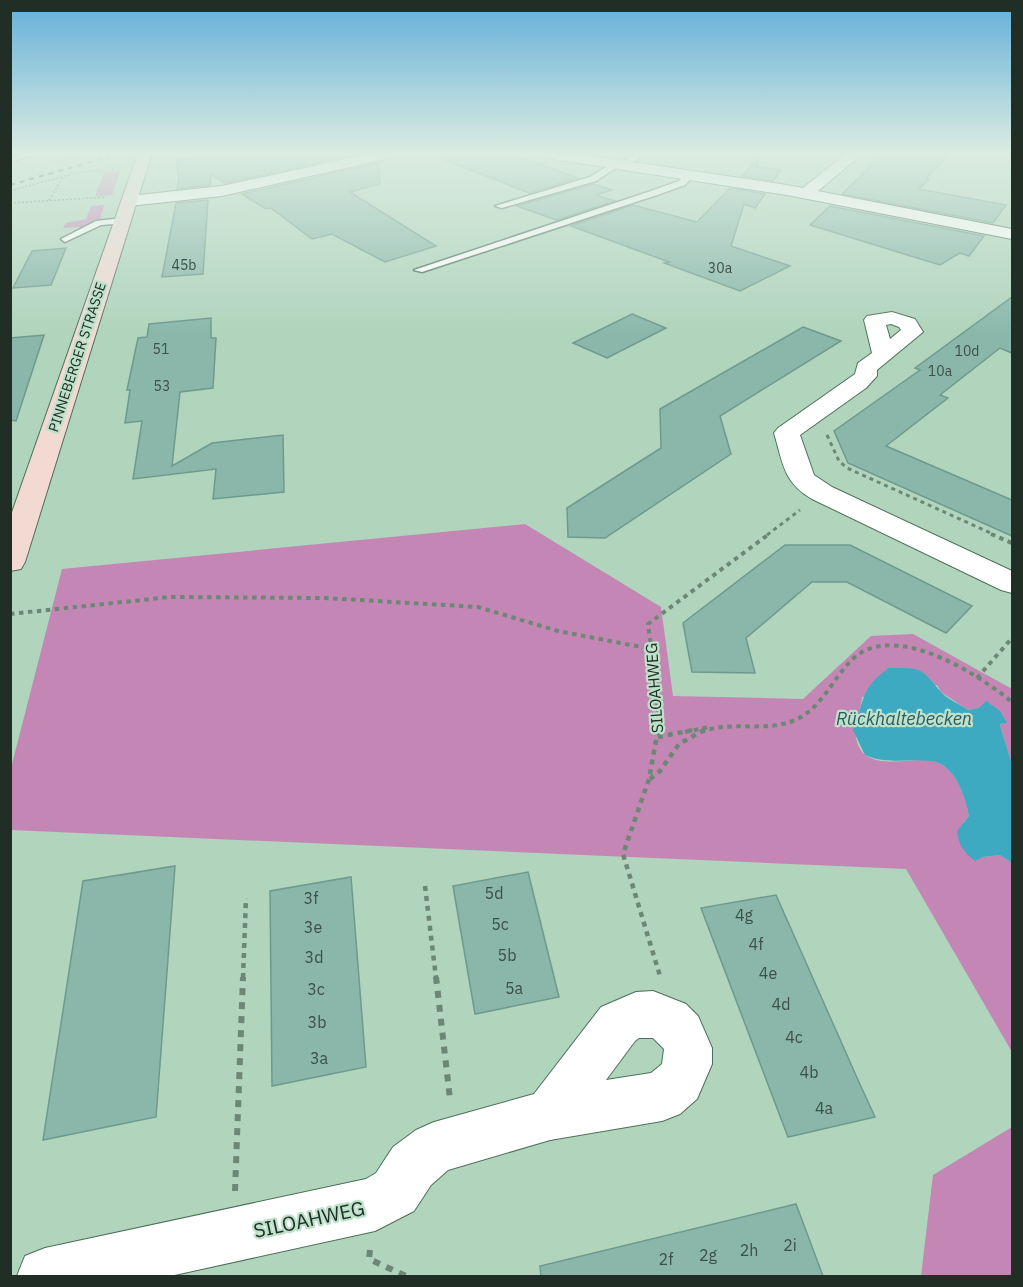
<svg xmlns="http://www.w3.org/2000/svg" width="1023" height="1287" font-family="'IBM Plex Sans',sans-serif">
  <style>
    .green { fill: #c386b5 }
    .water { fill: #3daac2 }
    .building { fill: #8bb7ab; stroke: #6e9a8e; stroke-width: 1.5 }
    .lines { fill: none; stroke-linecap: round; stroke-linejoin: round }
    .service-casing { stroke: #4e6f5a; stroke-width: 3 }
    .minor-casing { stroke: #4e6f5a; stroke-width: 2 }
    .tertiary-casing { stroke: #4e6f5a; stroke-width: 2 }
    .secondary-casing { stroke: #4e6f5a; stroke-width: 2 }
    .path-far4 { stroke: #6d8776; stroke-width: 1.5; stroke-dasharray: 2 2; stroke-linecap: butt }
    .path-far3 { stroke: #6d8776; stroke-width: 3; stroke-dasharray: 4 4; stroke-linecap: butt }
    .path-far2 { stroke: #6d8776; stroke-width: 4; stroke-dasharray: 4.5 4.5; stroke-linecap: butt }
    .path-far1 { stroke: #6d8776; stroke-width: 4.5; stroke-dasharray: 5 5; stroke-linecap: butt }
    .path { stroke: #6d8776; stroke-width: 6; stroke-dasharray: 7 7; stroke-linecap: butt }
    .service { fill: #fff; fill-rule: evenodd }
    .minor { fill: #fff; fill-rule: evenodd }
    .tertiary { fill: #fff; fill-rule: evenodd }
    .secondary { fill: #f2dad3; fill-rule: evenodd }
    .rail { stroke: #36483c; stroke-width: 2; stroke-dasharray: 5 5; stroke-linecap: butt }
    .labels { text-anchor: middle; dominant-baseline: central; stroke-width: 4.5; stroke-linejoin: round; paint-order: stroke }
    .number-label { font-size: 14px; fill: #3b5046 }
    .far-street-label { font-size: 14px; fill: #202e25; stroke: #bde2c9 }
    .street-label { font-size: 16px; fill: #202e25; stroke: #bde2c9 }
    .near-number-label { font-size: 16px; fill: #3b5046 }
    .water-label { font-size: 18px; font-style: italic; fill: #2c5964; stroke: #bde2c9 }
    .near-street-label { font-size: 20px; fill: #202e25; stroke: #bde2c9 }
  </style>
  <rect width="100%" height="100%" fill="#b0d4bc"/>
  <g class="green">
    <polygon points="120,171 112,195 95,196 104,173 95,172"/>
    <polygon points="104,205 100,220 82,227 63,228 66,223 86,219 91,206"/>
    <path d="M525,524l136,83 12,89 130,3 68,-63 42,-2 99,55v75l-11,-35 -1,-5 6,-1 -27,-15 -11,2 -27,-18 -4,-7 -75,12c-1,11 -8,33 -6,41 7,37 54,18 77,23 23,6 32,35 36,55l-6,7 20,34 17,-2 12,8v189l-106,-183 -895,-39v-62l51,-199z"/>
    <polygon points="1012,1127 1012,1276 921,1276 933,1175"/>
  </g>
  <path class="water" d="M889,668c34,0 31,-1 52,24 6,7 19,12 27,18l11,-2 7,-7 14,10 7,12 -7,1 1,5 11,35v99l-12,-8 -17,2 -8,4c-10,-8 -17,-16 -18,-30l12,-15c-4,-20 -14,-52 -38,-55 -23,-3 -45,4 -66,-6l-12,-25c12,-30 7,-42 36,-62z"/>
  <g class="building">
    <polygon points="246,153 362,153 225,183 211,174 210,185 177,189 179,178 176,159"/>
    <polygon points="447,153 471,153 502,158 503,153 509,153 578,178 529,193 445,160"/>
    <polygon points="884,153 951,153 926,178 929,179 919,189 1006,205 993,223 842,194"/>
    <polygon points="759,158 757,167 781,170 773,181 742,176"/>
    <polygon points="378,163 380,184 350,192 436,246 385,262 332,234 312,239 271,208 266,209 242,194"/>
    <polygon points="594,184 612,190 596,195 615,201 556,220 517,206"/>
    <polygon points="730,188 765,194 755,208 744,204 731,246 790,266 740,291 664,263 669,262 571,226 633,205 697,222"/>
    <polygon points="208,200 203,274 162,277 176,203"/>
    <polygon points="830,206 984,236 969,256 960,253 940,265 810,225"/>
    <polygon points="66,248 51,285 13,288 32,251"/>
    <polygon points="1012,297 1012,353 1000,348 940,395 948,398 886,446 1012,500 1012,536 848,463 834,431 920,370 915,368"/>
    <polygon points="632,314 666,328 607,358 573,343"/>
    <polygon points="211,318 211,338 216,338 213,388 180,392 172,466 212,443 283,435 284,492 213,499 216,469 133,479 142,421 125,423 130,390 127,390 138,338 147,337 149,324"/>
    <polygon points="803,327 841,341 720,416 731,454 605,538 568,537 567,508 661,448 660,409"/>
    <polygon points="44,335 16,421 10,420 10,338"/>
    <polygon points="785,545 850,545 972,606 946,633 847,582 812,582 746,638 755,673 692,672 683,623"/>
    <polygon points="175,866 156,1117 43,1140 83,881"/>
    <polygon points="528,872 559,997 475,1014 453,886"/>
    <polygon points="351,877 366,1067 272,1086 270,891"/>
    <polygon points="776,895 858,1080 875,1117 788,1137 701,908"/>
    <polygon points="796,1204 823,1276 541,1276 540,1266"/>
  </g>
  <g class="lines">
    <g class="service-casing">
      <g id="service">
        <polygon points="26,153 39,153 10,162 10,158"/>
        <polygon points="635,153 644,153 627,168 621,168 621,164"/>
        <polygon points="613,163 620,165 596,181 502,208 495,206 590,177"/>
        <polygon points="686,174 693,176 685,185 657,195 422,272 414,270 651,191 679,181"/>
        <polygon points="123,218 126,219 126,223 101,225 65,242 61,239 96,221"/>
      </g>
    </g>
    <g class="minor-casing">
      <g id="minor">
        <polygon points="373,153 401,153 394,157 222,196 129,206 121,201 129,196 222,186"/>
        <polygon points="847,153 863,153 811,197 799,197 797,194 799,191"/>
        <path d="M892,312l23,7 8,13 -46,38v6l-11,12 -66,47 14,40 18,12 180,84v22l-11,-3 -189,-91c-29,-17 -29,-36 -38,-66l4,-5 77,-54 3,-11 14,-10 -8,-33 3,-4zM891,324l8,3 2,3 -11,9 -4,-14z"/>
        <path d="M653,991l33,13 12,12 14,32v16l-15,35 -17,15 -18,7 -112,19 -102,30 -17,15 -17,26 -39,20 -205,45h-153l8,-20 20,-8 321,-69 10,-6 17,-26 23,-17 18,-8 100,-28 67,-87 35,-15zM639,1038h14l11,11 -2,15 -11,9 -45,7 29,-39z"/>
      </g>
    </g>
    <g class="tertiary-casing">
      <polygon id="tertiary" points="533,153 571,153 787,185 1012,229 1012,239 787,195 540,157"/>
    </g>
    <g class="secondary-casing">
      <polygon id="secondary" points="138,153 152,153 25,562 21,569 10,571 10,518"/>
    </g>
    <g class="path-far4">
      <polyline points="52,163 90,153"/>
      <polyline points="10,191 79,172 115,169"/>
      <polyline points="49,200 64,176"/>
      <polyline points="10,203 106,197"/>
    </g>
    <g class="path-far3">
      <polyline points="827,435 839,461 847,468 995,535"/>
      <polyline points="767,535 800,510"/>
    </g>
    <g class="path-far2">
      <polyline points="991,534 1012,543"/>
      <polyline points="10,614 170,597 325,598 478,607 558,631 652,649"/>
      <polyline points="977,678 1012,638"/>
      <polyline points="658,732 657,689 648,624 769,534"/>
      <polyline points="685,732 709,727"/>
      <path d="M701,732c30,-12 65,1 94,-12 29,-13 38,-44 60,-63 42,-35 123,17 157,45"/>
    </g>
    <g class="path-far1">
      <polyline points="658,730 649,779 623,854 660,976"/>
      <polyline points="658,737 693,730"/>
      <polyline points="650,779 660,771 679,744 704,730"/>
      <polyline points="425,886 436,978"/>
      <polyline points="243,978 246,898"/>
    </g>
    <g class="path">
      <polyline points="436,977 450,1099"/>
      <polyline points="235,1191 243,977"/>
      <polyline points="370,1250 369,1259 406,1276"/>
    </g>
    <use href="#service" class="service"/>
    <use href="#minor" class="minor"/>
    <use href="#tertiary" class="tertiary"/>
    <use href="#secondary" class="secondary"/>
    <polyline class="rail" points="10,185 122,153"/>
  </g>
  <linearGradient id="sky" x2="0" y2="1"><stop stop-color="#63b0d9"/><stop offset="0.46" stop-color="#dbece1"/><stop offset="1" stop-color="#dbece1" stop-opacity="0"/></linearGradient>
  <rect width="1023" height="333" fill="url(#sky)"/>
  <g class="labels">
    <g class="number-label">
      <text x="184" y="265">45b</text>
      <text x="720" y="268">30a</text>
      <text x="161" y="349">51</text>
      <text x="967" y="351">10d</text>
      <text x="940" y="371">10a</text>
      <text x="162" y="386">53</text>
    </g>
    <g class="far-street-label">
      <text transform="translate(77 357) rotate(-72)">PINNEBERGER STRASSE</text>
    </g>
    <g class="street-label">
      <text transform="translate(654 688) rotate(-94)">SILOAHWEG</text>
    </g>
    <g class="near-number-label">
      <text x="494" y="893">5d</text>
      <text x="311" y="898">3f</text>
      <text x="744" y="915">4g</text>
      <text x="500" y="924">5c</text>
      <text x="313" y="927">3e</text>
      <text x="756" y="944">4f</text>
      <text x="507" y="955">5b</text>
      <text x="314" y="957">3d</text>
      <text x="768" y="973">4e</text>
      <text x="514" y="988">5a</text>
      <text x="316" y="989">3c</text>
      <text x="781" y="1004">4d</text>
      <text x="317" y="1022">3b</text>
      <text x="794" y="1037">4c</text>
      <text x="319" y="1058">3a</text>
      <text x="809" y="1072">4b</text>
      <text x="824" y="1108">4a</text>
      <text x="790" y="1245">2i</text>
      <text x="749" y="1250">2h</text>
      <text x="708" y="1255">2g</text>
      <text x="666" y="1259">2f</text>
    </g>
    <g class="water-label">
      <text x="904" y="718">Rückhaltebecken</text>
    </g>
    <g class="near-street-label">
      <text transform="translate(309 1219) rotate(-12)">SILOAHWEG</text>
    </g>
  </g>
  <rect width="1023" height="1287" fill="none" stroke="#202e25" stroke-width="24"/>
</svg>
